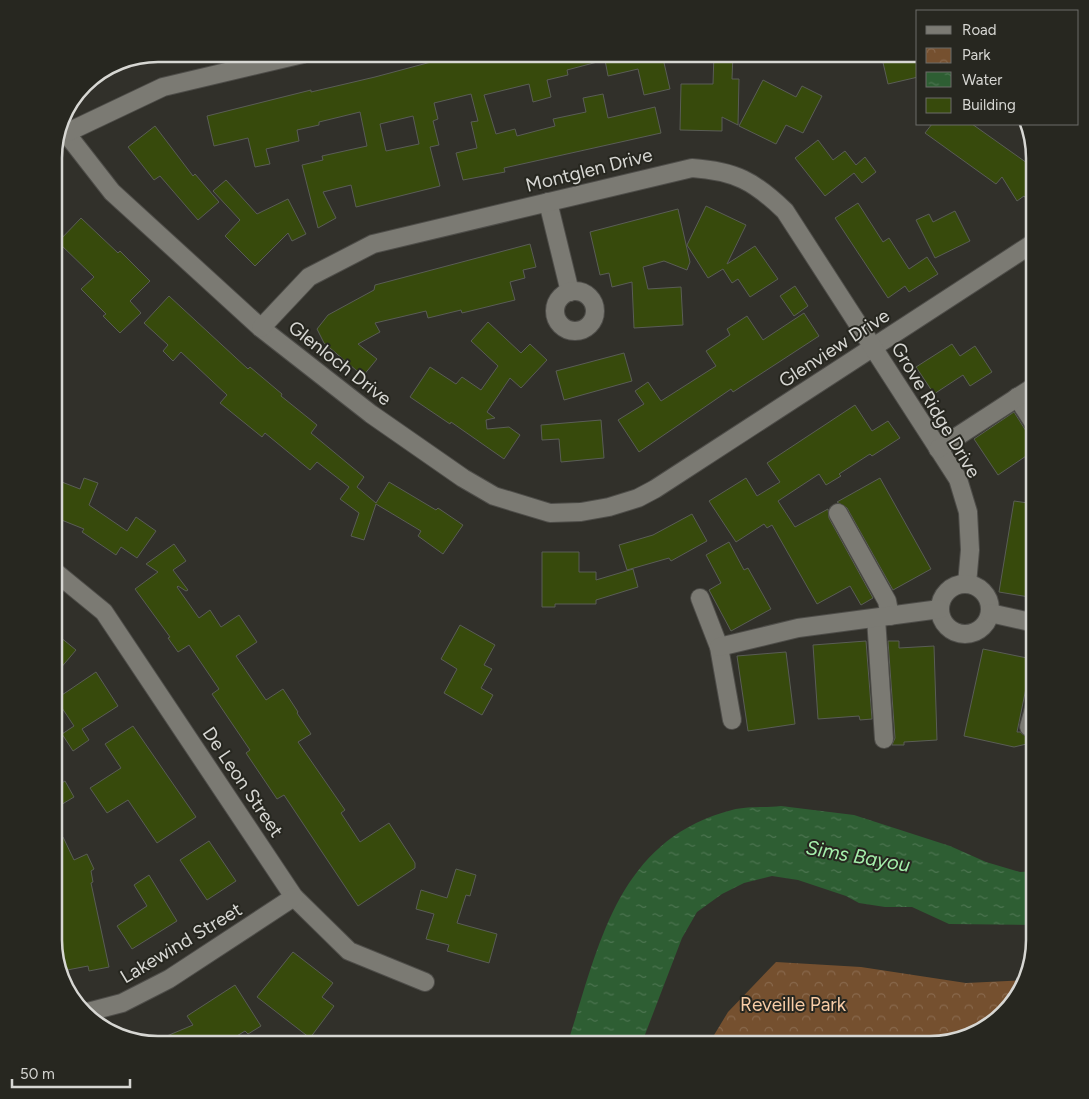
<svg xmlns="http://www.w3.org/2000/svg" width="1089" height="1099" font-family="Figtree,sans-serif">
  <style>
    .park { fill: url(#park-crowns) }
    .water { fill: url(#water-ripples) }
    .building { fill: #374a0c; stroke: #5a5d56; fill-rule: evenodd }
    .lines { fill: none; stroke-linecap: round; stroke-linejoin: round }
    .minor-casing { stroke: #4e4d49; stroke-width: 20 }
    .minor { stroke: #7b7a73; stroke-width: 18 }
    .labels { text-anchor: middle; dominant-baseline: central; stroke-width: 4; stroke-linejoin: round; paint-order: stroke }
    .street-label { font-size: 19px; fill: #d7d7d3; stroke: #272720 }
    .park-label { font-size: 19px; fill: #f9cda7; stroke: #272720 }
    .water-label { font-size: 20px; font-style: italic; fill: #a5eeab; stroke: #272720 }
    .rim { fill: none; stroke: #d7d7d3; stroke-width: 2.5 }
  </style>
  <defs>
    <pattern id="park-crowns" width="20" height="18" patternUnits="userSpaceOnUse" patternTransform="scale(1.25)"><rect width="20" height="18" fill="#75502f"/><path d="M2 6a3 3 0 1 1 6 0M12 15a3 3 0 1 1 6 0" fill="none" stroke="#88684c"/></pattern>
    <pattern id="water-ripples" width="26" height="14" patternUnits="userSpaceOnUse" patternTransform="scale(1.25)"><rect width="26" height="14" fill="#2e5e33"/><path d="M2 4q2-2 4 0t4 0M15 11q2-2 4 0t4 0" fill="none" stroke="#4c7450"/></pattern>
  </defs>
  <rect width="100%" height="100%" fill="#31302a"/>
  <polygon class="park" points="776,962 861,967 966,983 1026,980 1025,986 999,1019 964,1040 930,1045 708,1045 728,1012"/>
  <path class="water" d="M781,806l73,9 96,31 36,16 34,10 15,-1v54l-86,-1 -37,-17h-27l-26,-4 -13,-7 -48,-16 -26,-4 -28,7 -22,11 -25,18 -15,26 -41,107h-74c32,-98 49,-205 165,-235 15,-4 34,-2 49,-4z"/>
  <g class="building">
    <path d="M461,54h201l8,35 -26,6 -6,-26 -30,7 -3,-16 -38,10 1,5 -21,5 4,17 -18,5 -4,-18 -45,11 12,39 19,-5 2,7 38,-10 -2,-7 33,-7 -3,-14 20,-4 5,24 47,-11 6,26 -157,35 1,4 -42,8 -7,-27 21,-5 -6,-26 7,-1 -7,-27 -37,9 4,16 -5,2 6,24 -9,2 10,39 -84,21 -5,-22 -28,7 13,26 -18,10 -16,-63 21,-5 -1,-4 45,-10 -7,-34 -41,10v3l-22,5 2,11 -33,8 4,15 -15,3 -7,-29 -34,8 -7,-30 104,-26v2l64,-15zM413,116l6,28 -33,7 -6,-27z"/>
    <polygon points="714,54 733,54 732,79 739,79 738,125 722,117 722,131 680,130 681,84 713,84"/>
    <polygon points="881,54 918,54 918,77 888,84"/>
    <polygon points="763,80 796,97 802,86 822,96 803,133 786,125 776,144 739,126"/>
    <polygon points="932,124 972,124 1027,163 1035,159 1035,196 1028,201 1024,196 1017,201 1002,177 996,184 925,133"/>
    <polygon points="155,126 193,176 195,174 219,202 198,220 160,176 154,180 128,147"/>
    <polygon points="818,140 833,160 845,151 856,165 865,157 876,172 862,183 854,173 825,196 795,158"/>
    <polygon points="226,180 257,214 288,199 306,234 292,241 288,233 255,266 225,236 240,220 213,191"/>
    <polygon points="858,203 883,242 889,238 909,269 927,257 938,274 909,292 905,286 888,298 835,218"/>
    <polygon points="706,206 746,225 727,264 755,246 778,279 750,297 738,279 732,283 723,269 708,278 687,245"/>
    <polygon points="678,209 690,262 687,270 664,261 643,267 648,289 681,287 683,325 634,328 632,282 612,287 609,273 600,275 590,232"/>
    <polygon points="955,211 970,241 935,258 916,220 929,214 933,222"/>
    <polygon points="81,218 118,253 120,251 150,281 130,301 141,313 120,333 103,316 106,314 81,289 94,277 58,242"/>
    <polygon points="530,244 536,267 523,270 525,278 510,282 515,300 462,313 461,310 428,318 426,311 375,323 380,332 358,344 377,359 363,376 324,343 317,329 328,315 374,290 375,285"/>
    <polygon points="795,286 808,306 794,316 780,296"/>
    <polygon points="169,296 248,369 250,367 282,394 281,396 317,425 311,433 364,477 357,487 376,503 389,482 436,510 438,508 463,525 443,554 418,536 421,531 376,504 364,540 351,536 359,513 340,499 349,487 317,462 310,470 265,433 262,437 220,403 227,395 181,352 173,361 163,351 168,345 144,323"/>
    <polygon points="804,313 819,336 733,392 731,389 639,452 618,420 644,404 635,391 648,382 661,401 716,366 706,351 730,335 727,329 747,316 763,340"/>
    <polygon points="488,322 521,353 530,344 547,360 521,388 510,378 487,412 495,418 486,420 487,429 509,427 520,435 504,459 451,422 450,424 410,397 430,367 456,384 462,377 481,390 498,366 471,341"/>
    <polygon points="952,344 960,356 975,346 992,372 970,386 963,375 934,394 916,367"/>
    <polygon points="624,353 632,381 564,400 556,371"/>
    <polygon points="855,405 872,431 888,421 900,438 872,456 870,454 839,474 841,476 826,485 819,474 778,501 795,527 828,509 829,518 873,598 861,605 850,586 817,604 772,525 767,528 764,524 736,542 709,501 746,478 757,496 780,482 767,463"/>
    <polygon points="1014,412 1026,431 1035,436 1035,450 998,475 974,439"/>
    <polygon points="601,420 604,458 561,462 559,439 542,440 541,425"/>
    <polygon points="84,478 98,483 89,505 127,531 136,517 156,531 137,558 121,547 116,555 82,532 84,529 54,517 54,479 80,489"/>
    <polygon points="880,478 931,569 893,590 847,508 837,502"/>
    <polygon points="1014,501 1035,504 1035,598 999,592"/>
    <polygon points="692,514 707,541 671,561 669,558 627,570 619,545 653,535"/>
    <polygon points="729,542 744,570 748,568 771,609 731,631 709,590 721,583 706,555"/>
    <polygon points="174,544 186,561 173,570 188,590 186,591 178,586 177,587 199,618 210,610 221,627 239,615 257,642 236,656 266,700 283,689 298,712 297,713 311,734 298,742 345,810 341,813 360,842 389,823 415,863 415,868 358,906 284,795 277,799 246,753 250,750 212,694 219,689 189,645 178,652 168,638 170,637 135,589 158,572 146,564"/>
    <polygon points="542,552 579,552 579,572 596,572 596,580 633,569 638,587 596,600 596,604 555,604 555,607 542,607"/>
    <polygon points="460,625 495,645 484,665 492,669 481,688 493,695 482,715 444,693 457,669 441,659"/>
    <polygon points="54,632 76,650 54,676"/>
    <polygon points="866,641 872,719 860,720 859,716 818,719 813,645"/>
    <polygon points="888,641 899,641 899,648 934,646 937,740 904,742 904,745 892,745 895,738"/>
    <polygon points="983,649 1032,659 1017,732 1020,732 1027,737 1035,735 1035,742 1014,747 964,736"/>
    <polygon points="786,652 795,724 748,731 737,656"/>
    <polygon points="96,672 118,706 82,729 89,740 73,751 62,734 74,726 56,699"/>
    <polygon points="133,726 196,817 157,843 128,800 107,813 90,788 121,768 105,744"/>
    <polygon points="65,781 74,797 59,806 54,797 54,788"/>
    <polygon points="63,837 74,860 87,854 94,869 91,871 93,882 91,883 109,967 89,971 88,966 62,971 54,925 54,842"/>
    <polygon points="209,841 236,881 207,900 180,860"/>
    <polygon points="456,869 476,875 470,896 466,895 457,923 497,934 489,963 447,951 449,945 426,939 434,914 416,909 421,890 447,898"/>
    <polygon points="149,875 177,921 132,949 117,926 147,906 134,885"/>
    <polygon points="293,952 333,983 322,997 334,1006 310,1038 257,997"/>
    <polygon points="235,985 261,1026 248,1034 245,1031 222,1045 159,1045 150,1043 193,1025 187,1016"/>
  </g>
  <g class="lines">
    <g class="minor-casing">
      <g id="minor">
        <polyline points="62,123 66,133 112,192 261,328 371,414 463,478 494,496 550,513 581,512 609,507 638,498 655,489 1035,242"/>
        <polyline points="66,133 163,87 303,54"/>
        <polyline points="548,202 570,292"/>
        <circle cx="575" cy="311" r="20"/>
        <path d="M261,328l48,-51 64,-33 319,-76c43,3 62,13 93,43l173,268 10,33 2,38 -3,34"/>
        <polyline points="1017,397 1035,425"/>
        <polyline points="938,449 1035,386"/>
        <polyline points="838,513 887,601 890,616"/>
        <polyline points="54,571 104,612 294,897 349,951 425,982"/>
        <circle cx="965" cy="609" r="25"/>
        <polyline points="700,598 719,647 732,720"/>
        <polyline points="990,613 1035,623"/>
        <polyline points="876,618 884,739"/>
        <polyline points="719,647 798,628 940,609"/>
        <polyline points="1029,727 1035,705"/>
        <polyline points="84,1013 122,1003 169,979 294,897"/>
      </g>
    </g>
    <use href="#minor" class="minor"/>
  </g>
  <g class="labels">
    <g class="street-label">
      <text transform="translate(589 170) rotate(-14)">Montglen Drive</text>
      <text transform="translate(834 348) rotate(-33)">Glenview Drive</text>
      <text transform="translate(340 363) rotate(38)">Glenloch Drive</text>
      <text transform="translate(936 410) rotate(59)">Grove Ridge Drive</text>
      <text transform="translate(243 782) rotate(56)">De Leon Street</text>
      <text transform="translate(181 943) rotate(-31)">Lakewind Street</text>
    </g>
    <g class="park-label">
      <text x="793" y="1004">Reveille Park</text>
    </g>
    <g class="water-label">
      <text transform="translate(858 856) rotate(10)">Sims Bayou</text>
    </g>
  </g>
  <path d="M0 0H1089V1099H0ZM158 62H930A96 96 0 0 1 1026 158V940A96 96 0 0 1 930 1036H158A96 96 0 0 1 62 940V158A96 96 0 0 1 158 62Z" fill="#272720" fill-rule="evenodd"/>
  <path class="rim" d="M158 62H930A96 96 0 0 1 1026 158V940A96 96 0 0 1 930 1036H158A96 96 0 0 1 62 940V158A96 96 0 0 1 158 62Z"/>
  <rect x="916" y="10" width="162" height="115" fill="#272720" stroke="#6d6d68"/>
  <rect x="926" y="26" width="25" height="8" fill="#7b7a73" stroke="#6d6d68"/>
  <text x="962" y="35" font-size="15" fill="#d7d7d3">Road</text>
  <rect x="926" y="48" width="25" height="15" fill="url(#park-crowns)" stroke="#6d6d68"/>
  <text x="962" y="60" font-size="15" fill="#d7d7d3">Park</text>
  <rect x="926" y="72" width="25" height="15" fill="url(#water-ripples)" stroke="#6d6d68"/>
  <text x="962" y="85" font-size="15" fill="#d7d7d3">Water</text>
  <rect x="926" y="98" width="25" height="15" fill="#374a0c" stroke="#6d6d68"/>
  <text x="962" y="110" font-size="15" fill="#d7d7d3">Building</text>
  <path d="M12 1079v8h118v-8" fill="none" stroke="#d7d7d3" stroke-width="2.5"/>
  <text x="20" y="1079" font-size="15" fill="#d7d7d3" stroke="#272720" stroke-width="4" paint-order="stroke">50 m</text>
</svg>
